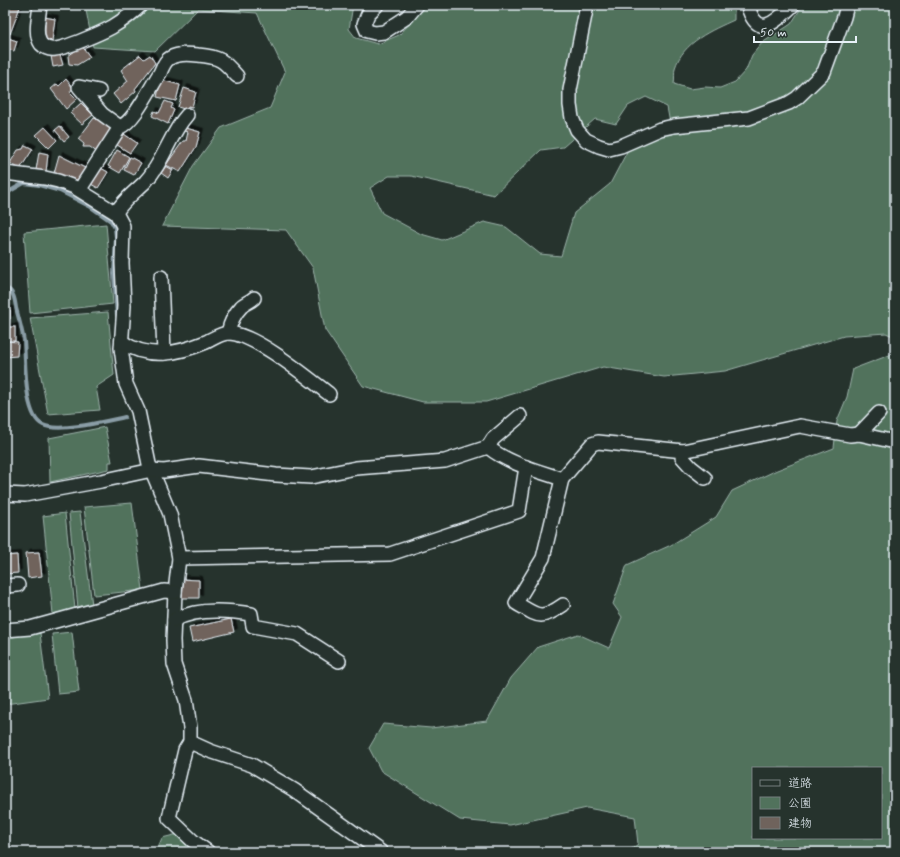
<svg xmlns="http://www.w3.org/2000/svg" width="900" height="857" font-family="Mynerve,'Klee One',sans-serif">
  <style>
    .green { fill: #51725c; stroke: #9cb2aa; fill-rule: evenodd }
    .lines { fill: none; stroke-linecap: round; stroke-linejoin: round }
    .stream { stroke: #8a9da6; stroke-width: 4 }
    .building { fill: #6f635c; stroke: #e8f1f8; filter: url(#shadow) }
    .street-casing { stroke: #e8f1f8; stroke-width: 16 }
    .street { stroke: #26332d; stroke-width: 13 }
  </style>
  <defs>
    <filter id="shadow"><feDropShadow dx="3.5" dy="-3.5" stdDeviation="0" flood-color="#0009"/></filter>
  </defs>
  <rect width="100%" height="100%" fill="#26332d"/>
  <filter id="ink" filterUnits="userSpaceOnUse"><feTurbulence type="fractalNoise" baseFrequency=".025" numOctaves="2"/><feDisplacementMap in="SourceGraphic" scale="8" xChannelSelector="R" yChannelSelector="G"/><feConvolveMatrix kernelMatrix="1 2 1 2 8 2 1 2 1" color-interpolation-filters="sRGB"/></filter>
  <g filter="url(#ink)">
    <g class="green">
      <path d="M85,5h268l-4,24 7,9 22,6 21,-9 28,-30h307v15c-22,10 -51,22 -59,48 -1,4 0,11 -1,16l16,5 15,-2 15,1 15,-6 11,-12 6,-15 10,-12 29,-19 12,-19h92v332l-9,-4 -42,3 -119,35 -61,6 -61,-10 -117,35h-63l-60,-16 -38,-56 -12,-62 -27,-38 -124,-4 31,-60 28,-38 49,-20 15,-36 -28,-59 -59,-4 -43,42 -62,-4zM646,97l21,10 4,22 -42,19 -19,36 -36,29 -13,43 -21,-2 -34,-27 -22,-5 -42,18 -21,-6 -39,-21 -12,-25 19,-12h22l83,19 47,-45 22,-3 32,-28 21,5 12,-18z"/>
      <polygon points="106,224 113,304 30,313 24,232"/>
      <polygon points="108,312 114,375 96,387 100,410 48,414 30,318"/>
      <path d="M895,353v499h-267l10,-8 -3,-27 -48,-9 -77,17 -50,-5 -79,-49 -12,-23 14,-24 48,4 56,-7 24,-43 27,-31 40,-13 31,14 13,-31 -9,-13 14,-39 44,-20 45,-28 16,-26 45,-21 57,-22 3,-27 10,-24 6,-28zM753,768h128v70h-128z"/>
      <polygon points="105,427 112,462 109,462 109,469 50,482 49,438"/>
      <polygon points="132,503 143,590 94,595 84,507"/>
      <polygon points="80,512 92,605 78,608 69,513"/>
      <polygon points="65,513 75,609 53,614 43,516"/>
      <polygon points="72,632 79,692 58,694 52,634"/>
      <polygon points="40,633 48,698 5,704 5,638"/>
      <polygon points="178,834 200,852 156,852 162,838"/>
    </g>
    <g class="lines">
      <g class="stream">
        <polyline points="5,194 24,183 39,185 60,191 91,207 111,221 115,228 116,237 114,274 117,316"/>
        <path d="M5,288c9,2 10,13 11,20 3,11 6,22 8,33 2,19 -1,75 19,84 16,8 63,-4 82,-8"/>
      </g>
    </g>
    <g class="building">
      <polygon points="5,5 20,7 10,34 5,33"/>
      <polygon points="44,17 55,19 52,41 45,39 43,34"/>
      <polygon points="5,37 17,41 14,51 7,49 7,54 5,54"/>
      <polygon points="82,46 90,57 77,65 69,64 68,56"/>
      <polygon points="60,55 63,65 53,67 51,56"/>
      <polygon points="140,55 144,59 150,55 155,63 135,89 136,91 121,104 113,94 128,81 121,70"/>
      <polygon points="66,79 73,88 70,92 77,99 66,109 51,89 57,84 59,86"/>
      <polygon points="161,80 180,85 176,101 157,97"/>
      <polygon points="184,88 196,92 192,107 188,106 187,110 178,107"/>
      <polygon points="165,101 173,104 171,108 174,110 168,124 152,116 154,111 159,113"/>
      <polygon points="81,103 93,115 82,124 70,113"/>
      <polygon points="100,117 115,128 98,153 90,147 83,147 84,144 78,139 94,118 97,119"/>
      <polygon points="60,126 69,137 64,141 55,130"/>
      <polygon points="45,127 57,140 49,148 36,135"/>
      <polygon points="186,128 200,132 196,147 180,172 166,165 183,141 186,141 188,132 184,131"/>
      <polygon points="121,132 137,143 130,153 114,143"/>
      <polygon points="25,145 33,149 20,169 10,163 18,150 23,149"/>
      <polygon points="117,150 129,157 120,173 108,166"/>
      <polygon points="39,152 48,154 46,172 36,170"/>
      <polygon points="59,155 87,169 77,184 54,173"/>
      <polygon points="130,157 141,163 134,175 124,170"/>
      <polygon points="166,166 173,170 168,178 161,173"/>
      <polygon points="99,167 108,172 98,188 89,183"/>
      <polygon points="5,310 10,310 10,319 5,320"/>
      <rect x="5" y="327" width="10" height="14"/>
      <polygon points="5,341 18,342 17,356 5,357"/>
      <polygon points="39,552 42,576 28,578 26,553"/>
      <polygon points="17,555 18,573 5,574 5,556"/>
      <polygon points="179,579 199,580 199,598 179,598"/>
      <polygon points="231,619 234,632 192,642 189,628"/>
    </g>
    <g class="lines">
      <g class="street-casing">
        <g id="street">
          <path d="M40,5c-1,12 -6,29 1,39 4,4 8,6 14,5 11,-1 46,-16 57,-22 10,-6 20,-13 29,-22"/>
          <polyline points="377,5 368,14 364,24 367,31 375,33 384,32 407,17 417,5"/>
          <polyline points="587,5 570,90 570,105 572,118 577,130 586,140 599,146 609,149 621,146 660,129 674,126 749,118 789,103 797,98 824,72 844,17 847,5"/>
          <path d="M752,5l-3,5c11,30 29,9 44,-5"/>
          <polyline points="99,91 79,87 102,114 120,127"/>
          <polyline points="5,173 45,178 58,181 74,187 116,213 123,226 122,263 124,306 121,348 126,384 138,411 149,464 170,514 179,558 175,592 173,640 174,664 186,700 190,728 190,742 185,750 169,818 193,841 208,852"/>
          <path d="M80,189l40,-62c15,-6 31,-41 40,-54 2,-5 6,-13 10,-15 8,-5 20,-4 28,-3 22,2 25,5 39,21"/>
          <path d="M116,213c5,-11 20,-22 29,-31 19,-20 24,-47 42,-67"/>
          <polyline points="161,277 164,353"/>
          <path d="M228,333c2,-9 7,-20 13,-26 2,-3 9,-5 13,-9"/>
          <path d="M122,342c27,18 55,12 84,0 6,-3 16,-9 22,-9 26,0 79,44 101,61"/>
          <polyline points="859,434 879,413"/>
          <polyline points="488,447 493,439 520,416"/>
          <polyline points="683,451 682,457 691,467 705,478"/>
          <path d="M562,479l-19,79 -27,45c22,13 24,18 47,2"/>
          <path d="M5,494l20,1 76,-14 51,-11 12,1 35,-5 77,9 35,2 45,-9 89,-7 43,-14c19,16 50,24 74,32l30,-35 6,-2 85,9 117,-25 50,9 9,-1 36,8"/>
          <polyline points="179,558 390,554 519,511 526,467"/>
          <polyline points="5,586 18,585"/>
          <path d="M174,620c22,-12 53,-10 77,-6l2,12 44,8 42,27"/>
          <polyline points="5,630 30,628 52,622 164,591 175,592"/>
          <polyline points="190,742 210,751 252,765 294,790 381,852"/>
        </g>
      </g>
      <use href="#street" class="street"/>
    </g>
  </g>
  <rect width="900" height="857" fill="none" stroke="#26332d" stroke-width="20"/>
  <rect x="10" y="10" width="880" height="837" fill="none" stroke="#e8f1f8" stroke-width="1.5" filter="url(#ink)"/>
  <rect x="752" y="767" width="130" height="72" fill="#26332d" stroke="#747f7e"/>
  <rect x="760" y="780" width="20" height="6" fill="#26332d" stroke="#747f7e"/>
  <text x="788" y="787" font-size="12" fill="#e8f1f8">道路</text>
  <rect x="760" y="797" width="20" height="12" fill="#51725c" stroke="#747f7e"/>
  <text x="788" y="807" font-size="12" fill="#e8f1f8">公園</text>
  <rect x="760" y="817" width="20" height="12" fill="#6f635c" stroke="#747f7e"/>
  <text x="788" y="827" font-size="12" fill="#e8f1f8">建物</text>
  <path d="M754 36v6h102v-6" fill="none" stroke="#e8f1f8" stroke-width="2"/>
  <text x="760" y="36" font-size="12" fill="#e8f1f8" stroke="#26332d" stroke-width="3" paint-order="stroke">50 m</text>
</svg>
